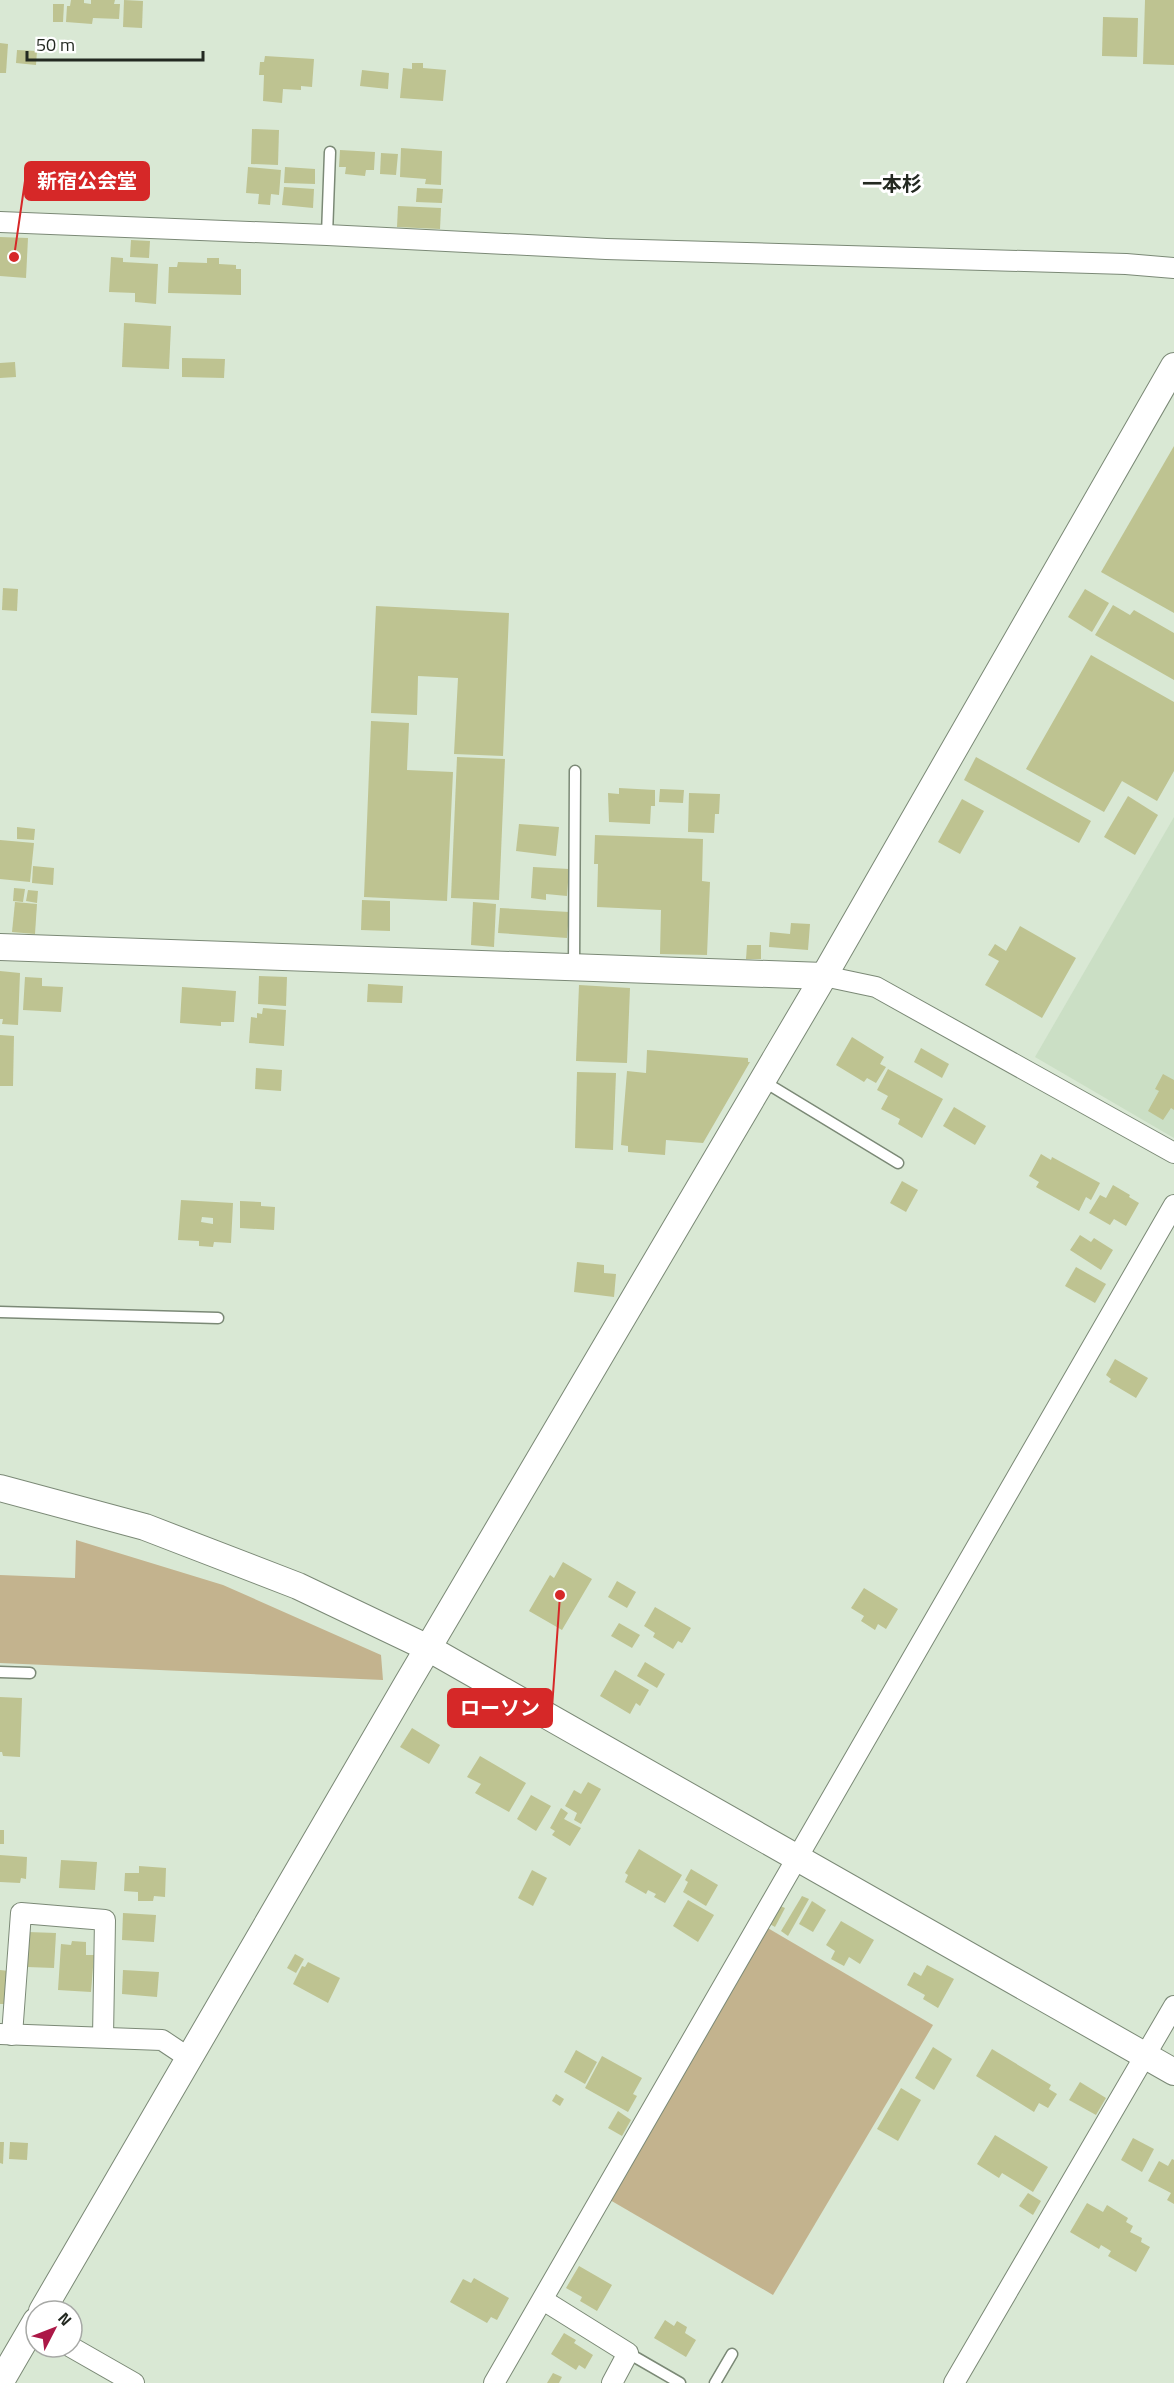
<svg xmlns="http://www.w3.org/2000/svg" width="1174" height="2383" font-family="'Titillium Web','Noto Sans JP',sans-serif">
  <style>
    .built { fill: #cbdfc5 }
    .green { fill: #c3b38e }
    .building { fill: #bec391; fill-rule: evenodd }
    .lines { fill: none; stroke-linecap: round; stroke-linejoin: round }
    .service-casing { stroke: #7b8976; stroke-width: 13 }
    .minor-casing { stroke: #7b8976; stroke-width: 22 }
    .tertiary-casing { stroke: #7b8976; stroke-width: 28 }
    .service { stroke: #fff; stroke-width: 10 }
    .minor { stroke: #fff; stroke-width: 20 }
    .tertiary { stroke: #fff; stroke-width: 26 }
    .labels { text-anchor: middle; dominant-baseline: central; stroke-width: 6; stroke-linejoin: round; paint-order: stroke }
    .neighbourhood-label { font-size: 20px; font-weight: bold; fill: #232921; stroke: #fff }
    .leader { fill: none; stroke: #d62828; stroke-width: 2 }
    .callout-dot { fill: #d62828; stroke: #fff; stroke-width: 2 }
    .callout { fill: #d62828; stroke: #d62828; stroke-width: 2 }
    .callout-label { font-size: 20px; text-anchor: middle; font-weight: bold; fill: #fff }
  </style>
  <rect width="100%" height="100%" fill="#d9e8d4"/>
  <polygon class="built" points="1174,817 1174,1138 1035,1057"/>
  <g class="green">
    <polygon points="76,1540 223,1585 381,1655 383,1680 0,1663 0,1575 75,1578"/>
    <polygon points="766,1927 933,2025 773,2295 610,2200"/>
  </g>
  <g class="building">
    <polygon points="71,0 84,0 84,3 91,4 91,0 115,0 114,4 120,4 119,19 93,18 92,24 66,22 67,6 70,6"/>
    <polygon points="124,0 143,1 142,28 123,27"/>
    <polygon points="1145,0 1174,0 1174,65 1143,64"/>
    <polygon points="53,4 64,4 63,22 53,22"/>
    <polygon points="1103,17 1138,18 1137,57 1102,56"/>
    <polygon points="0,43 8,44 6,73 0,73"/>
    <polygon points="17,50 37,51 36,65 16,63"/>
    <polygon points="265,56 314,59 312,87 301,86 301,90 283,89 282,103 263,101 264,75 259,75 260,62 264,62"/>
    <polygon points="412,63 423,63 423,68 446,70 443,101 400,98 403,68 412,69"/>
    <polygon points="362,70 389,73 388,89 360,86"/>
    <polygon points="252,129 279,130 278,165 251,164"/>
    <polygon points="401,148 442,151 441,185 425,184 426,179 400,177"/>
    <polygon points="340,150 375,152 374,170 366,170 365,176 345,174 346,167 339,167"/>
    <polygon points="381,153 398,154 396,175 380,174"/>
    <polygon points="248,167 281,170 279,195 271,194 270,205 258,204 259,194 246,193"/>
    <polygon points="285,167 315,169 315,184 284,183"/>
    <polygon points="284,187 314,189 313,208 282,205"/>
    <polygon points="417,188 443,189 442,203 416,202"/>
    <polygon points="398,206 441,208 440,229 397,227"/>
    <polygon points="0,237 28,238 26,278 0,276"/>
    <polygon points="131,240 150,241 149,258 130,257"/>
    <polygon points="111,257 123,258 123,262 158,264 156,304 135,302 135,293 109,292"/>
    <polygon points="207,258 219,258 219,264 236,265 236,269 241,269 241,295 168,293 169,267 177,267 178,262 207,263"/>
    <polygon points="124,323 171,326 169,369 122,367"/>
    <polygon points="182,358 225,359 224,378 182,377"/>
    <polygon points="15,362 16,377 0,378 0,363"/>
    <polygon points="1174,446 1174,613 1101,572"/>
    <polygon points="3,588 18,589 17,611 2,610"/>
    <polygon points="1085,589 1109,603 1092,632 1068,617"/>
    <polygon points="1113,605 1130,615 1134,610 1174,633 1174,680 1095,635"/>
    <polygon points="376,606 509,613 503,756 454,754 458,678 418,676 417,715 371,713"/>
    <polygon points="1091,655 1174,702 1174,771 1157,801 1122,781 1104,812 1026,769"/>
    <polygon points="371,721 409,723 407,770 453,772 447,901 364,897"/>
    <polygon points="457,757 505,759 499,900 451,898"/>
    <polygon points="976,757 1091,821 1079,843 964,780"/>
    <polygon points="619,788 655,790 655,806 651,806 650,824 609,822 608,793 619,794"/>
    <polygon points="660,789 684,790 683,803 659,802"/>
    <polygon points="689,793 720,794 719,814 715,814 714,833 688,832"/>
    <polygon points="1128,796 1158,815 1135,855 1104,837"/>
    <polygon points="962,799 984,811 960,854 938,842"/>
    <polygon points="519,824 559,827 556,856 516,851"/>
    <polygon points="17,827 35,829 34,840 17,839"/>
    <polygon points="595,835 703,839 702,881 710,882 707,955 660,954 661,910 597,907 598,864 594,864"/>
    <polygon points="0,840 34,843 30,882 0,879"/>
    <polygon points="33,866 54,868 53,885 32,883"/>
    <polygon points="533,867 569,869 567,896 546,894 546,900 531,898"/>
    <polygon points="14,888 25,889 23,902 13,901"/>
    <polygon points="28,890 38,891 37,903 26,901"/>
    <polygon points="362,900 390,901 390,931 361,930"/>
    <polygon points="15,902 37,904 35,934 12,932"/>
    <polygon points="473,902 496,904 494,947 471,945"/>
    <polygon points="500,908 569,912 567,938 498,933"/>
    <polygon points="791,923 810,924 808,950 769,947 770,932 790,934"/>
    <polygon points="1020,926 1076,958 1042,1018 985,985 999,961 988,955 995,944 1006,951"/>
    <polygon points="747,945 761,945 761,959 746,959"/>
    <polygon points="0,971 20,973 18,1025 2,1024 3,1019 0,1019"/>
    <polygon points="259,976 287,977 286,1006 258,1004"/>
    <polygon points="25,977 42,978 42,986 63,987 61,1012 23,1010"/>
    <polygon points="368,984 403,986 402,1003 367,1002"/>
    <polygon points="579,985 630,988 627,1063 576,1061"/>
    <polygon points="182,987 236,991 234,1022 221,1022 221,1026 180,1023"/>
    <polygon points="263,1008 286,1010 284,1046 249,1043 251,1017 257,1018 257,1013 262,1014"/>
    <polygon points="0,1035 14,1036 13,1086 0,1086"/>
    <polygon points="852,1037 884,1057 880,1064 886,1067 876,1083 867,1078 864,1082 836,1065"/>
    <polygon points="921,1048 949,1064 942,1078 914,1062"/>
    <polygon points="647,1050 748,1058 748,1062 750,1062 703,1143 666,1140 665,1155 628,1152 628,1146 621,1145 627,1071 646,1073"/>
    <polygon points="256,1068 282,1070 281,1091 255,1089"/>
    <polygon points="888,1069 943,1099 922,1138 898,1124 900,1119 881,1109 888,1096 877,1090"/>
    <polygon points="577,1072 616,1073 613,1150 575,1148"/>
    <polygon points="1163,1074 1174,1080 1174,1110 1171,1108 1163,1120 1148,1111 1159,1091 1155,1089"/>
    <polygon points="954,1107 986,1126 975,1145 943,1126"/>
    <polygon points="1041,1154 1051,1160 1052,1157 1100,1183 1091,1200 1086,1197 1079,1211 1036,1187 1039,1182 1029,1176"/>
    <polygon points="902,1181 918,1190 906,1212 890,1203"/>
    <polygon points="1113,1185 1130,1195 1129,1197 1139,1203 1126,1226 1114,1219 1110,1225 1089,1213 1100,1195 1106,1198"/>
    <path d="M181,1200l52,3 -2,40 -17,-1 -1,5 -14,-1v-5l-21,-1zM202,1217l11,1v6l-12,-2z"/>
    <polygon points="240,1201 261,1202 261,1206 275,1207 274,1230 240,1228"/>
    <polygon points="1080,1235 1091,1242 1094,1238 1113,1250 1101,1270 1070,1250"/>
    <polygon points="577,1262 604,1265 604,1273 616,1274 614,1297 574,1292"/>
    <polygon points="1076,1267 1106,1284 1095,1303 1065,1286"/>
    <polygon points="1115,1359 1148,1378 1136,1398 1109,1382 1111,1379 1106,1375"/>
    <polygon points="563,1562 592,1579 562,1630 529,1611 550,1575 554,1578"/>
    <polygon points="617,1581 636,1592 627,1608 608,1597"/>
    <polygon points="864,1588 898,1609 886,1629 878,1624 875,1630 861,1621 864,1616 851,1608"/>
    <polygon points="655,1607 691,1628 682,1643 678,1641 673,1649 653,1637 655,1633 644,1626"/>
    <polygon points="619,1623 640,1635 632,1648 611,1636"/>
    <polygon points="645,1662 665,1674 657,1688 637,1676"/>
    <polygon points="615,1670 649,1690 640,1706 636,1703 630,1714 600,1696"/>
    <polygon points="0,1697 22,1698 20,1757 3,1756 2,1752 0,1752"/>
    <polygon points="412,1728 440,1745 429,1764 400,1747"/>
    <polygon points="480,1756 526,1783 509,1812 475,1793 481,1784 467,1777"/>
    <polygon points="588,1782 601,1789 581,1824 574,1820 577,1813 565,1806 574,1790 581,1794"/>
    <polygon points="531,1795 551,1806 536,1831 517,1819"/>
    <polygon points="561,1808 568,1813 564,1819 581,1828 570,1846 552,1835 555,1831 550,1828"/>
    <rect x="0" y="1830" width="4" height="14"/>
    <polygon points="639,1849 682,1875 665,1903 654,1897 656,1894 648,1890 646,1894 625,1882 628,1875 625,1873"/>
    <polygon points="0,1855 27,1857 26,1879 21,1878 20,1883 0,1882"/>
    <polygon points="61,1860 97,1862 95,1890 59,1888"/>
    <polygon points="139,1866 166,1868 165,1897 154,1896 153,1901 138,1901 138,1892 124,1891 125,1873 139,1873"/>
    <polygon points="691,1869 718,1885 706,1906 683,1892 688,1882 685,1880"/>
    <polygon points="532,1870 547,1878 533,1906 518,1898"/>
    <polygon points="802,1896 809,1899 788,1936 781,1931"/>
    <polygon points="688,1900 714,1915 698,1942 673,1926"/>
    <polygon points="812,1901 826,1910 813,1932 799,1924"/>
    <polygon points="778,1905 785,1908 775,1927 768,1923"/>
    <polygon points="123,1913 156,1915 154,1942 122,1940"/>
    <polygon points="841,1921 874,1940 860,1964 849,1957 844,1966 831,1959 835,1951 826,1945"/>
    <polygon points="28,1932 56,1933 54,1968 27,1967"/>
    <polygon points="72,1941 86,1942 86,1955 94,1955 91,1992 58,1990 61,1944 71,1945"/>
    <polygon points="295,1954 304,1959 296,1973 287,1968"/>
    <polygon points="308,1962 340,1978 328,2003 293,1984 302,1966 305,1967"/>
    <polygon points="927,1965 954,1979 938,2008 923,1999 925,1995 907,1985 914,1972 921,1976"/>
    <polygon points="0,1970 9,1971 6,2004 0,2004"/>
    <polygon points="123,1970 159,1972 157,1997 122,1994"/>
    <polygon points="933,2047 952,2059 934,2090 915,2078"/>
    <polygon points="992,2049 1051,2085 1049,2089 1057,2094 1048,2108 1039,2103 1034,2112 976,2076"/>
    <polygon points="576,2050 597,2062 585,2084 564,2072"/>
    <polygon points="602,2056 642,2078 633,2094 637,2096 628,2112 585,2088"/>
    <polygon points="1080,2082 1106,2098 1096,2115 1069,2100"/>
    <polygon points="901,2088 921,2100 898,2141 877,2129"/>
    <polygon points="556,2094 564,2099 560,2106 552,2101"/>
    <polygon points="618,2111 631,2120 622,2136 608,2128"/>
    <polygon points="995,2135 1048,2167 1033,2192 1002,2173 999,2178 977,2164"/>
    <polygon points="1133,2138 1154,2149 1142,2172 1121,2160"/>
    <polygon points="0,2142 4,2142 3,2164 0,2163"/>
    <polygon points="10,2142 28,2143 27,2160 9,2159"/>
    <polygon points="1172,2159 1174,2160 1174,2204 1167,2200 1171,2193 1148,2181 1159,2161 1168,2166"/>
    <polygon points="1028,2193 1041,2201 1033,2215 1019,2206"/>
    <polygon points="1087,2203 1103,2212 1107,2205 1128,2218 1126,2222 1133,2226 1130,2232 1142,2238 1141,2242 1150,2247 1136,2272 1108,2256 1111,2251 1101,2245 1099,2249 1070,2232"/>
    <polygon points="579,2266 612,2285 597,2311 580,2301 582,2297 566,2288"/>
    <polygon points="474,2278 509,2298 497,2320 491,2317 487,2323 450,2302 463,2279 471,2283"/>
    <polygon points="665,2320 674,2326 677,2321 687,2327 685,2333 696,2340 686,2357 654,2338"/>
    <polygon points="564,2333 576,2340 574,2343 593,2355 585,2369 579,2365 576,2370 551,2354"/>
    <polygon points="553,2373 562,2377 559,2383 547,2383"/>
  </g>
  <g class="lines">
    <g class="service-casing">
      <g id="service">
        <polyline points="327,235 330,152"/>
        <polyline points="574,967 575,771"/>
        <polyline points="763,1081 898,1163"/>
        <polyline points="0,1312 218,1318"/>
        <polyline points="0,1672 30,1673"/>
        <polyline points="628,2353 680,2383"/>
        <polyline points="715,2383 732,2354"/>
      </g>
    </g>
    <g class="minor-casing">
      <g id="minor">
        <polyline points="0,222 327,235 606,249 1126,264 1174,268"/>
        <polyline points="824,976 876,987 1174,1153"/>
        <polyline points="0,2034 162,2040 189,2058"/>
        <polyline points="12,2035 21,1913 105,1920 103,2037"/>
        <polyline points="543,2300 628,2353 612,2383"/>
        <polyline points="71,2347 134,2383"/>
        <polyline points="494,2383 1174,1205"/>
        <polyline points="954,2383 1174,2006"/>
      </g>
    </g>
    <g class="tertiary-casing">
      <g id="tertiary">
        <polyline points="0,947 824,976"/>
        <polyline points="0,1488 145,1527 298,1586 428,1648 1174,2072"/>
        <polyline points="42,2311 408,1682 824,976 1174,366"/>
        <polyline points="0,2383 36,2321"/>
      </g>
    </g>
    <use href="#service" class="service"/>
    <use href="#minor" class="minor"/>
    <use href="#tertiary" class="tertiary"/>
  </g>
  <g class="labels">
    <g class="neighbourhood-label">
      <text x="892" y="183">一本杉</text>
    </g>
  </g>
  <path class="leader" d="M14 257L25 181M560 1595L552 1708"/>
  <g class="callout-dot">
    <circle cx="14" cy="257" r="6"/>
    <circle cx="560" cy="1595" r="6"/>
  </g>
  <g class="callout">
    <rect x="25" y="162" width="124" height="38" rx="6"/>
    <rect x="448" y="1689" width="104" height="38" rx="6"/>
  </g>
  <g class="callout-label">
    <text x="87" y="188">新宿公会堂</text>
    <text x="500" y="1715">ローソン</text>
  </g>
  <g transform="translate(54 2329) rotate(48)"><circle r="28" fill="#ffffff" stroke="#a7a9a6" stroke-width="1.5"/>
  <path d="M0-4.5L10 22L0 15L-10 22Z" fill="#ac1847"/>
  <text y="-9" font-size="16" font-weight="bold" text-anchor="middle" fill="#232921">N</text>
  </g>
  <path d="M27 51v9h176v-9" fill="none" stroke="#232921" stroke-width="3"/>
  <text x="36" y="51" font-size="18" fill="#232921" stroke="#ffffff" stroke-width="4.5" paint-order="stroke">50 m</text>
</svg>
